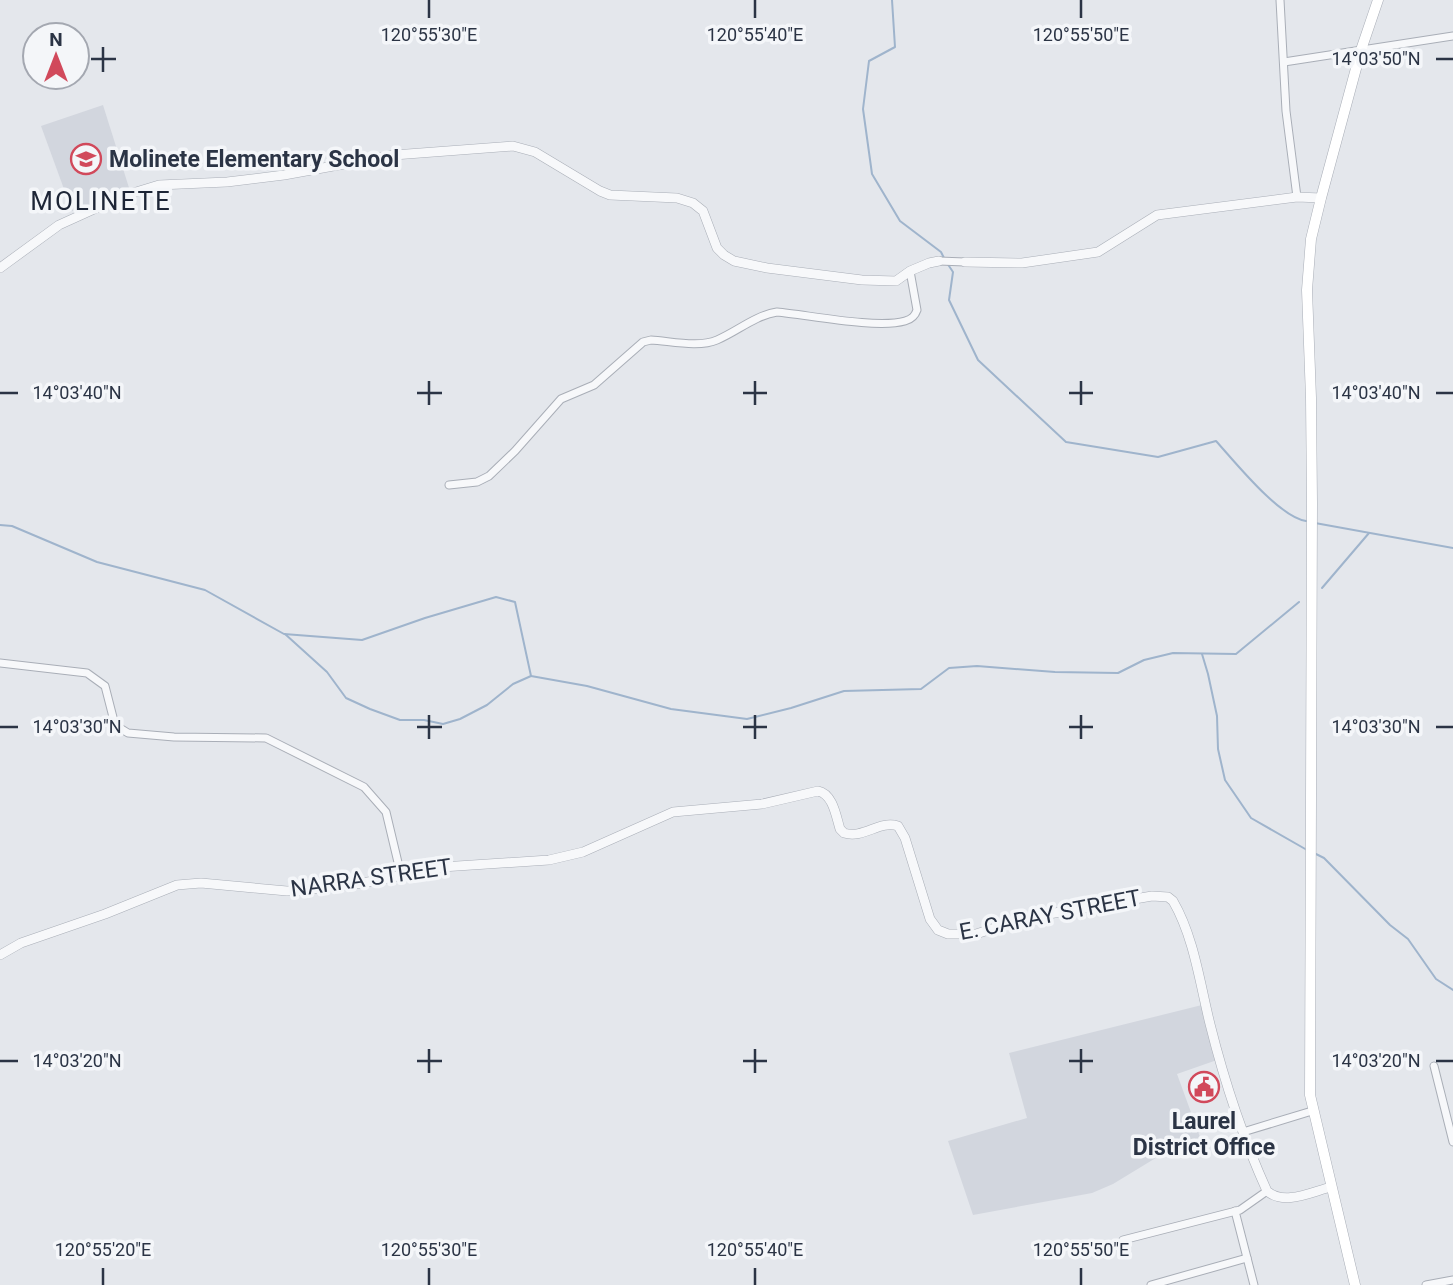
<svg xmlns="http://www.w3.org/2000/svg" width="1453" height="1285" font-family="Roboto,sans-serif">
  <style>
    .built { fill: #d2d6de }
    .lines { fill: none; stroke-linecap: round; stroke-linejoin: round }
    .stream { stroke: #9fb4cc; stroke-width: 2 }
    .minor-casing { stroke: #a9aeb7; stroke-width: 9 }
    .tertiary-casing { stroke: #a9aeb7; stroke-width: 10 }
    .secondary-casing { stroke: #a9aeb7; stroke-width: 11 }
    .minor { stroke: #f7f8fa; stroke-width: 7 }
    .tertiary { stroke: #f7f8fa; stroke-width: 9 }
    .secondary { stroke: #fff; stroke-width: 10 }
    .ticks { fill: none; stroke: #2b3445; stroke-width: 2.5 }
    .labels { text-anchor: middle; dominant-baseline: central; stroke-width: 7; stroke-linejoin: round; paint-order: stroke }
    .poi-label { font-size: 23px; font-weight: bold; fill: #2b3445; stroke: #f4f6f9; text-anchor: start }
    .street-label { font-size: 23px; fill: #2b3445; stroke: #f4f6f9 }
    .quarter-label { font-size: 26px; letter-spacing: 2px; fill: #1d2536; stroke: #f4f6f9 }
    .ticks-label { font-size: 18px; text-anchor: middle; fill: #2b3445; stroke: #f4f6f9; stroke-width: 7; stroke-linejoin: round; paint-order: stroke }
  </style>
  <rect width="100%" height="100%" fill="#e4e7ec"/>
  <g class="built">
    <polygon points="103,105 130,191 72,211 41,126"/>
    <polygon points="1202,1005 1217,1060 1177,1074 1200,1137 1159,1156 1113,1184 1092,1193 973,1215 948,1141 1027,1118 1009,1053"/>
  </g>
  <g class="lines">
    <g class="stream">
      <polyline points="892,0 895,47 869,61 863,109 872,174 900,221 941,252 944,258"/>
      <path d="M947,263l6,9 -4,28 29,60 88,82 92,15 58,-16c19,21 63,76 90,80"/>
      <polyline points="1315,523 1453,548"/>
      <polyline points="0,525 12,526 97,562 205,590 284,634 362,640 425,618 496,597 515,602 531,676 587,686 671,709 747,719 791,708 844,691 921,689 949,668 977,666 1055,672 1118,673 1144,660 1173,653 1236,654 1299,602"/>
      <polyline points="1322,588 1369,533"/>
      <polyline points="285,634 327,672 346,698 370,709 400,720 424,720 443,724 460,719 487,705 513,684 531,676"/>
      <polyline points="1202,654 1208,674 1217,716 1218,749 1225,780 1251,818 1307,850"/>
      <polyline points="1316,854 1324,858 1390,925 1408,939 1436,979 1453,990"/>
    </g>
    <g class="minor-casing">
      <g id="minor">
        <polyline points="1280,0 1286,111 1297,197"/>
        <polyline points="1284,62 1453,36"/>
        <polyline points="939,261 965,262"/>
        <path d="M449,485l28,-3 12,-6 26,-25 46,-52 33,-14 49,-43 8,-2c19,1 48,8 66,0 21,-9 37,-24 60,-28 32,3 100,17 128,9 7,-2 10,-5 12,-11l-7,-39"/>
        <polyline points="0,663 87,673 105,686 115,725 128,733 174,737 266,738 364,787 386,812 401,875"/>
        <polyline points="1434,1066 1453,1142"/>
        <polyline points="1243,1132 1312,1111"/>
        <polyline points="1235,1211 1254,1285"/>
        <polyline points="1123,1240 1240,1210 1267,1191"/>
        <polyline points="1151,1285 1247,1258"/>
        <polyline points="1426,1285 1453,1280"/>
      </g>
    </g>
    <g class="tertiary-casing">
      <g id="tertiary">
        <polyline points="965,262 1022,263 1098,252 1157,215 1297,197 1321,198"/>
        <polyline points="0,268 59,225 123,196 159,185 227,182 284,175 394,155 513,146 535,152 600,191 610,195 677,198 693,203 703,211 717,248 724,255 734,261 767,268 862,280 896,281 910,271 929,263 939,261"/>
        <path d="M0,955l21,-12 84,-29 72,-29 24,-2 86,8 18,-1 58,-7 79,-16 107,-7 34,-8 90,-40 89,-8 56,-13c15,3 18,25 22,38l4,4c20,6 35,-13 54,-7l7,12 25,81 8,11 10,4h28l50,-16 126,-22 16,1 5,4c21,36 27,83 37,123 14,56 33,114 57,167 17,15 44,1 64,-4"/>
      </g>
    </g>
    <g class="secondary-casing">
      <polyline id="secondary" points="1355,1285 1310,1095 1312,503 1311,398 1307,290 1311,239 1321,198 1361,50 1378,0"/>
    </g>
    <use href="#minor" class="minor"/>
    <use href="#tertiary" class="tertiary"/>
    <use href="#secondary" class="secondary"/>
  </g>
  <path class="ticks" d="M429,0v18M755,0v18M1081,0v18M103,47v25M91,59h25M1436,59h17M429,381v24M755,381v24M1081,381v24M0,393h18M417,393h25M743,393h24M1069,393h24M1436,393h17M429,715v24M755,715v24M1081,715v24M0,727h18M417,727h25M743,727h24M1069,727h24M1436,727h17M429,1049v24M755,1049v24M1081,1049v24M0,1061h18M417,1061h25M743,1061h24M1069,1061h24M1436,1061h17M103,1268v17M429,1268v17M755,1268v17M1081,1268v17"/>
  <defs>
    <g id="school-ring" transform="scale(1.575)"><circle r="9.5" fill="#f4f6f9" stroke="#d1495b" stroke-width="1.5"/><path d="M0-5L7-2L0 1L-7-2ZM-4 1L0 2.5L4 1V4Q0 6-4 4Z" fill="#d1495b"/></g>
    <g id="civic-ring" transform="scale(1.575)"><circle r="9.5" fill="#f4f6f9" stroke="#d1495b" stroke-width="1.5"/><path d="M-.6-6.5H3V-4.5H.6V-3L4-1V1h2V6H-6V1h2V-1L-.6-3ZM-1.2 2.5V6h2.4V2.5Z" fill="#d1495b"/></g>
  </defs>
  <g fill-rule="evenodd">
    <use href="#school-ring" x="86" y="159"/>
    <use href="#civic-ring" x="1204" y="1087"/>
  </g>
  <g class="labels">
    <g class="poi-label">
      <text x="109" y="159">Molinete Elementary School</text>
      <text x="1204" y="1121" text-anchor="middle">Laurel<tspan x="1204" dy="26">District Office</tspan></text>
    </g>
    <g class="street-label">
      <text transform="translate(371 878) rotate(-8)">NARRA STREET</text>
      <text transform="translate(1050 915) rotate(-11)">E. CARAY STREET</text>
    </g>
    <g class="quarter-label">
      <text x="101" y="201">MOLINETE</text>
    </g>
  </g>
  <g class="ticks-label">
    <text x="429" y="41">120°55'30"E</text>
    <text x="755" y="41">120°55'40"E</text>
    <text x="1081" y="41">120°55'50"E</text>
    <text x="1376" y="65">14°03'50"N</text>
    <text x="77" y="399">14°03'40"N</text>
    <text x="1376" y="399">14°03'40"N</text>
    <text x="77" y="733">14°03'30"N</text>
    <text x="1376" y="733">14°03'30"N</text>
    <text x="77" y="1067">14°03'20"N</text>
    <text x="1376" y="1067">14°03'20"N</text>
    <text x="103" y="1256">120°55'20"E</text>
    <text x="429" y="1256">120°55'30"E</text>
    <text x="755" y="1256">120°55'40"E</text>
    <text x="1081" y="1256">120°55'50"E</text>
  </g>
  <g transform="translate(56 56)"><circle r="33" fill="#f4f6f9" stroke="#a4a8b1" stroke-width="2"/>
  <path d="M0-5L12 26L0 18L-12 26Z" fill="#d1495b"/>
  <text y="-10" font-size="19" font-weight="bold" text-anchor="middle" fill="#2b3445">N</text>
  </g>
</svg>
